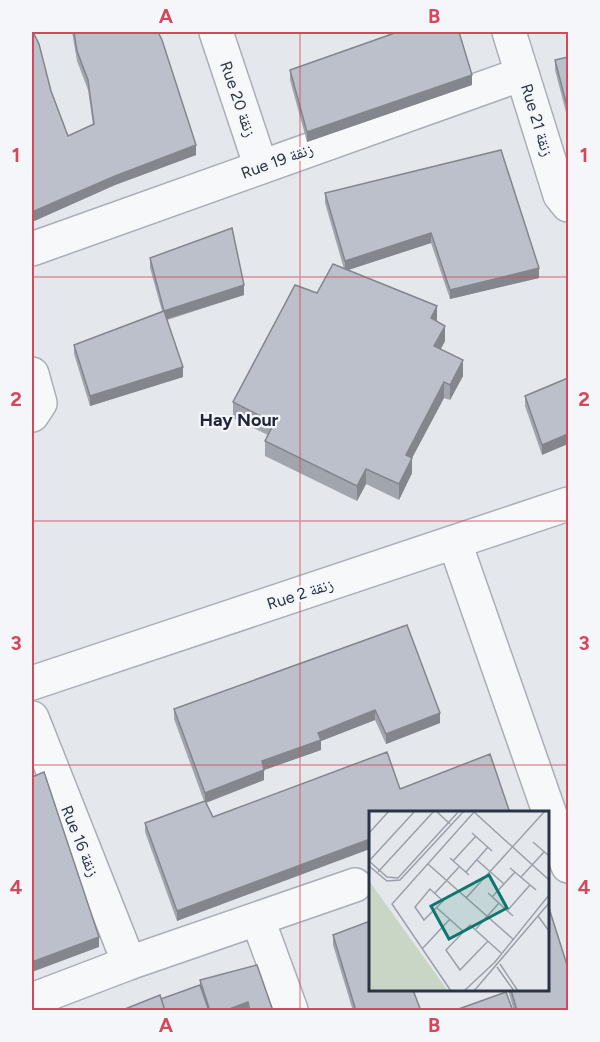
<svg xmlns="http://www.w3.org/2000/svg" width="600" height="1042" font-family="Figtree,'Noto Naskh Arabic',sans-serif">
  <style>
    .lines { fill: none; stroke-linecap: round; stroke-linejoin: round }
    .street-casing { stroke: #a9aeb7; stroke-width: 36 }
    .street { stroke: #f7f8fa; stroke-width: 33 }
    .wall { fill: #a1a5ae }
    .shaded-wall { fill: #83868d }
    .building { fill: #bbc0ca; stroke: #83868d; stroke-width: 1.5 }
    .grid { fill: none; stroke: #d1495b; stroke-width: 1.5; stroke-opacity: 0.55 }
    .labels { text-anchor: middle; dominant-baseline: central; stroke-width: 4.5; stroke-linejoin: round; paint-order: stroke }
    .street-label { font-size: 16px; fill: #2b3445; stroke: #f4f6f9 }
    .neighbourhood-label { font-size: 18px; font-weight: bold; fill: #1d2536; stroke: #f4f6f9 }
    .inset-road { fill: none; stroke: #9a9fa9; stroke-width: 1.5 }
    .view { fill: #0f766e; fill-opacity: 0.15; stroke: #0f766e; stroke-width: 3 }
    .inset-edge { fill: none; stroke: #2b3445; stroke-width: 3 }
    .neatline { fill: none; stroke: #d1495b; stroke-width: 2 }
    .grid-label { font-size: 20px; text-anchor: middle; font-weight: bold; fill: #d1495b }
  </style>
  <rect width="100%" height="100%" fill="#e4e7ec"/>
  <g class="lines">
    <g class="street-casing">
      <g id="street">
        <polyline points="216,32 261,167"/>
        <polyline points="509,32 560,195 568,205"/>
        <polyline points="32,249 522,74"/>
        <polyline points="32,374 40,403 32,415"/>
        <polyline points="455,543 568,866"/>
        <polyline points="32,683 568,504"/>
        <polyline points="32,718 129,963"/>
        <polyline points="258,920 291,1010"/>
        <polyline points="32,1000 129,963 355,885"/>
      </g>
    </g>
    <use href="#street" class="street"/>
  </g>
  <g class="wall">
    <polygon points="72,32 158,32 196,155 115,185 32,222 51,91 68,136 93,125 88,90 77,61"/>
    <polygon points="388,32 459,32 472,85 307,142 290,80 290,70 389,35"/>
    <polygon points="568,57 568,120 555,70 555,60"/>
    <polygon points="501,150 539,278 450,299 431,243 348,270 437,321 445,341 441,349 463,376 450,400 444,398 412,458 412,473 399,500 366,484 357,501 265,456 265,441 268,435 233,418 233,402 317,293 344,269 325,203 325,193"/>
    <polygon points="150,258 244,295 167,320 183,377 90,406 74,354 74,345 162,311 150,268"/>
    <polygon points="568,378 542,455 525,406 525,396"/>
    <polygon points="407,625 440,723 386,744 375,720 321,741 321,750 264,770 264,780 206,803 213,817 370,813 177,921 145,832 145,823 204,801 174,719 174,709"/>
    <polygon points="333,935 370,990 421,990 414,992 421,1011 353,1011 333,945"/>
    <polygon points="200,980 273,1011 120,1011 161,999 200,985"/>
    <polygon points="508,990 548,990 568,1011 514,1011"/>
  </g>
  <g class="shaded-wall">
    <polygon points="472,75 472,85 307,142 307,132"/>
    <polygon points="196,145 196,155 115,185 32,222 32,212 115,176"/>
    <polygon points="431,233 431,243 345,271 345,261"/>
    <polygon points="539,268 539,278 450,299 450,290"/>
    <polygon points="244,285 244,295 164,320 164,311"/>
    <polygon points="437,306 437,322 431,318"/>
    <polygon points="445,326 445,341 434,361 434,346"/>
    <polygon points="463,360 463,376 450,400 450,385"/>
    <polygon points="183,367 183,377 90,406 90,396"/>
    <polygon points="444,382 444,398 412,458 412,473 399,500 399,484 406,455"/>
    <polygon points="568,434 568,444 542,455 542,445"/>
    <polygon points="366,469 366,484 357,501 357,486"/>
    <polygon points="375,710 375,720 321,741 321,750 264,770 264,780 205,803 205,793 262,761 318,733"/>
    <polygon points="440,713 440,723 386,744 386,734"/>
    <polygon points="370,839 370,849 177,921 177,911"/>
    <polygon points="99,937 99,947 32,972 32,962"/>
    <polygon points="248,1002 248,1011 224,1011"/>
  </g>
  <g class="building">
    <polygon points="32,32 33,32 39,44 51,91 68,136 94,124 88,80 77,51 74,32 158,32 162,40 196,145 115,176 32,212"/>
    <polygon points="391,32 459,32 472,75 307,132 290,70 392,34"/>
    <polygon points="568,57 568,110 555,60"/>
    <polygon points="501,150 539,268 450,290 431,233 345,261 325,193"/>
    <polygon points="232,228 244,285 164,311 150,258"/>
    <polygon points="333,264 437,306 431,318 445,326 434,346 463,360 450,385 444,382 406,455 412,458 399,484 366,469 357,486 265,441 274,423 233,402 295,285 317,293"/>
    <polygon points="164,311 183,367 90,396 74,345"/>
    <polygon points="568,378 568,434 542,445 525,396"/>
    <polygon points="407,625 440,713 386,734 375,710 318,733 321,740 262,761 264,770 205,793 174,709"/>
    <polygon points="387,752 400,789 490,754 510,813 370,813 370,839 177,911 145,823 205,801 213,817"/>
    <polygon points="44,772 99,937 32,962 32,777"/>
    <polygon points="548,905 568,968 568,1011 517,1011 511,990 548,990"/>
    <polygon points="370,921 370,990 413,990 421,1011 356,1011 333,935"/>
    <polygon points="257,965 273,1011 250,1011 248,1002 224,1011 210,1011 200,980"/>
    <polygon points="200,985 209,1011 165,1011 161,999"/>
    <polygon points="506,992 513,1011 453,1011"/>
    <polygon points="160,995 165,1011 120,1011"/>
  </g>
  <path class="grid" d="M300,32v978M32,277h536M32,521h536M32,765h536"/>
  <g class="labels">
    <g class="street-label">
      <text transform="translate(238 99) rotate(71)">Rue 20 زنقة</text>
      <text transform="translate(537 120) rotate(73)">Rue 21 زنقة</text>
      <text transform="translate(277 161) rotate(-20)">Rue 19 زنقة</text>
      <text transform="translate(300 594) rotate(-18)">Rue 2 زنقة</text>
      <text transform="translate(80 841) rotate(68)">Rue 16 زنقة</text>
    </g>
    <g class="neighbourhood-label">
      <text x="239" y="420">Hay Nour</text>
    </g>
  </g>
  <g transform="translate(369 811)">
    <rect width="180" height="180" fill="#e4e7ec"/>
    <path d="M0,70l11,15 68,95h-79z" fill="#c9d6c5"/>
    <path class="inset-road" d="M67,0l14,13M0,22l20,-22M103,22l20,18M164,31l16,14M81,47l19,17M108,49l27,24M0,50l18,16 11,1 61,-67M0,50l46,-50M84,50l23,-25M59,53l86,76M0,55l18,15 13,-1 64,-69M141,57l26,22M9,61l56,-61M97,61l22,-25M152,66l23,-25M61,78l13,12 -19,19 -9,-13zM66,82l24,-26M119,82l25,23M123,86l23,-25M97,87l79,-87M68,97l27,24M138,100l23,-26M169,105l11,15M107,118l23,-26M119,130l-28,29 -14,-20 24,-25 31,28M53,138l28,-30M131,153l18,27M128,156l17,24M82,180l-59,-87 82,-92 75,68M95,180l31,-29 54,-67M105,180l75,-88"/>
    <path class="view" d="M120,64l18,33 -58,31 -18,-33z"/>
    <rect width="180" height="180" class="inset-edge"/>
  </g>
  <rect width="600" height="1042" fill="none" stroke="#f4f6f9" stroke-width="66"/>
  <rect x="33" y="33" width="534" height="976" class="neatline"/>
  <g class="grid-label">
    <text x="166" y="23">A</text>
    <text x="434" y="23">B</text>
    <text x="16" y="162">1</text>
    <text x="584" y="162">1</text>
    <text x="16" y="406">2</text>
    <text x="584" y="406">2</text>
    <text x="16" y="650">3</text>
    <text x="584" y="650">3</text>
    <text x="16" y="894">4</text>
    <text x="584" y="894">4</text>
    <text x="166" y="1032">A</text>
    <text x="434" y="1032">B</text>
  </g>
</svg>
